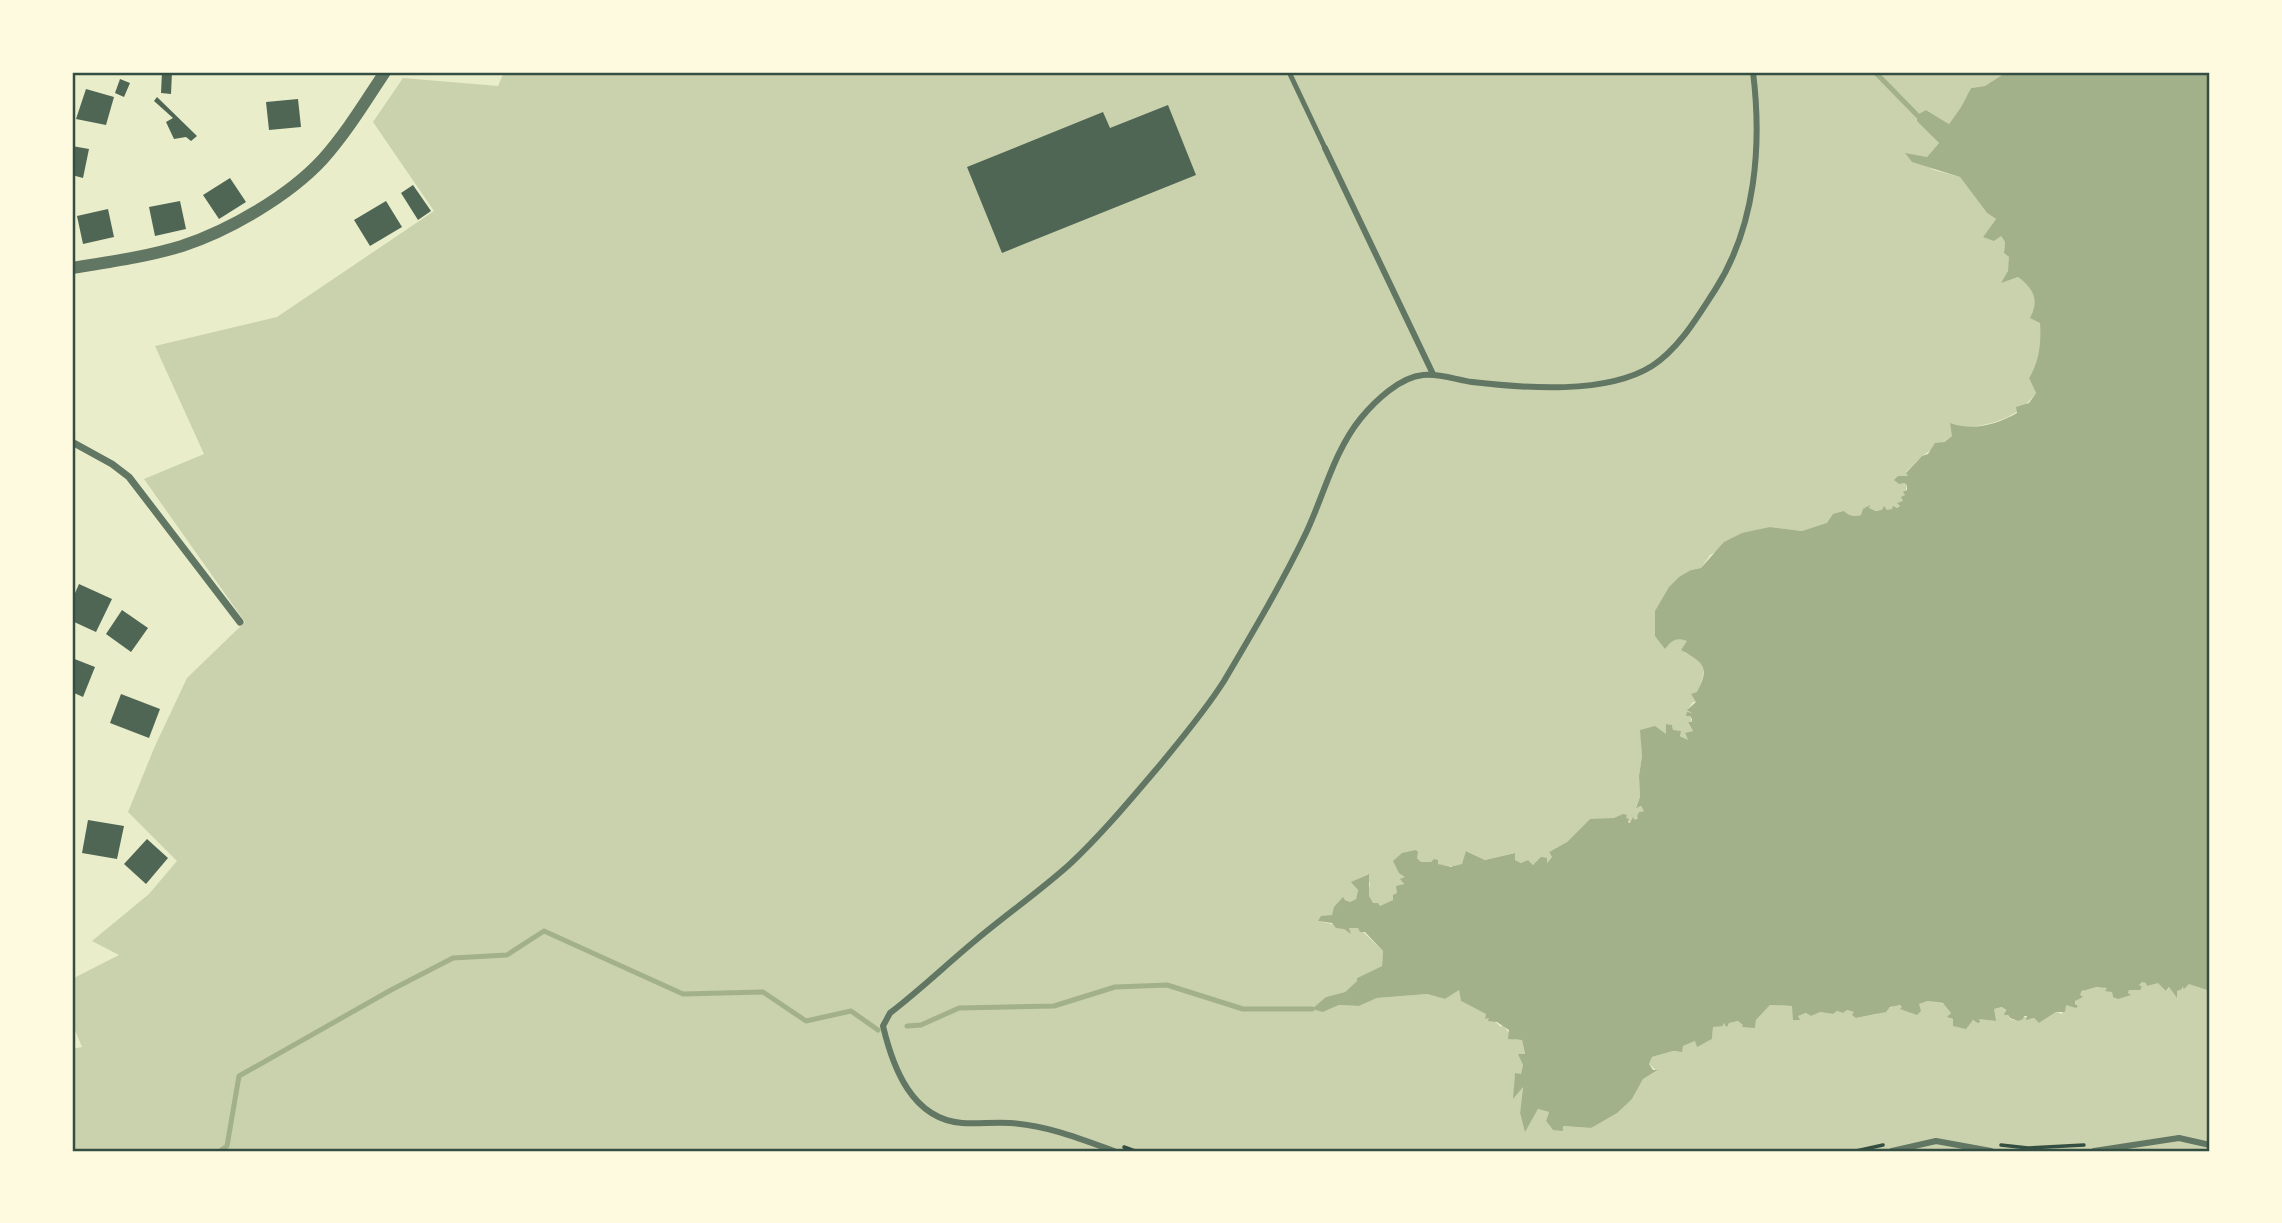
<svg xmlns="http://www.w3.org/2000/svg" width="2282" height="1223" font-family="Literata,serif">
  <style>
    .green { fill: #cad2ad }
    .water { fill: #a3b18a }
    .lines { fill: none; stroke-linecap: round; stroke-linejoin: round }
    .stream { stroke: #a3b18a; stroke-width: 5 }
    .building { fill: #4f6655 }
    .path { stroke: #344e41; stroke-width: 3.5 }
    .service { stroke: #617663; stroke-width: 5 }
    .pedestrian { stroke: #617663; stroke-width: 6 }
    .minor { stroke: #617663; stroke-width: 7 }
    .tertiary { stroke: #617663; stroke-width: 12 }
    .neatline { fill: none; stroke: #344e41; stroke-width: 2.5 }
  </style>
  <rect width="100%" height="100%" fill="#e9edc9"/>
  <path class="green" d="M504,72h1499v3l-18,11 -14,2 -10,19 -12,17 -23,-14 -8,11 21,22 -12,14 -21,-3 28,16 26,7 27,36 9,6 -13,18 18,-1 4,6 -1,11 5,4v14l-7,11 16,-5 10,7 7,13v12l5,14 1,24 -6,21 -6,10 7,15c-23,30 -47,31 -83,37l-1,6 -30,20 -16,16 3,4 -5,1v6l3,2 -4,16 -5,3 2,2c-8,5 -23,7 -31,2l-7,7 -60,16 -32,-4 -60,28 -9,13 -10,2 -19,71 7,-3 9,3 -3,12c31,8 13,29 12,49h-4l-5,7 4,5 -2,2 2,6h-4l5,9 -8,3 4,7 -16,-10 -1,-6 -6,-1 1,11 -11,-6 -15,1 1,26 -3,20 1,21 -4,10 6,-1 2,5 -5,1 -2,4 2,1 -4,3 -2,-2 -2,5 -5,-4h-36l-23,23 -18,10 3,5 -6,7v-6l-13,7 -5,-5 -7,3 -6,-3 -1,-7 -29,7 -18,-9 -5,13c-13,5 -27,-1 -41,-2l-4,-4 -1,-8c-5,12 -21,71 -43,53 -6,-5 -4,-13 -3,-20l-3,-4 1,-5 -16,8 6,8 -2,9 -6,3 -5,-2 -13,15 -14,6 31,7 9,-1 25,24 -1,15 -25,12v3l-12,11 -19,5 -3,15 16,-7 20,1 18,-8 50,-4 18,5 14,-10 2,12 26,13 -2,4 5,-1 11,10 2,-2 12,15h7l3,15 -6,-1 4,11 -2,10 -6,-2 -1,24 9,-12 -3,28 5,17 13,-21 11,3 -3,9 7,9h10l-1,-4 29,2 41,-29 11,-20 14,-8 -8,-7 3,-7 21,-6 5,1 4,-6 13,-5c7,5 11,1 17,-2l1,-12 9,-4 3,1 12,-3 18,7 1,-8 14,-15 23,1 1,14h5l-2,-4 10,-3 4,3 8,-4 14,2 4,-3 6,2 4,-3 7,2 2,6 21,-4 19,-9 23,3v-4l9,-3 18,3 5,9 -1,5 17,8c7,-10 17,-7 27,-5v-12l9,-2 7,12 8,2 5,-5 7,3 4,-1 5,5 17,-11 6,2 3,-10 11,4 -1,-8 9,-10 20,-4 8,5 1,6 15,-4 1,-3h11l-1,-5 2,-3 18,1 8,8 2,-4 8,4 4,-6 9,-1 20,7v160h-2138v-102l10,-2 -10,-24v-44l47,-24 -27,-14 57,-47 28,-33 -49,-49 27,-66 32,-68 58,-56 -101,-143 60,-25 -49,-108 122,-29 157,-106 -61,-89 30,-44 95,8z"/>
  <path class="water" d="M2003,72h207v919l-21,-7 -5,5 -2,-3v3l-5,2v7l-8,-11 -3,4 -8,-8 -11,3 -1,-3 -4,-1 -3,3 3,2 -2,3h-11l-1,3 3,2 -13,4 -5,-2 -1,-5 -7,-1 2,-3 -10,-1 -15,4 -2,4 3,2 -8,4v3l3,2 -2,2 -10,-3 -1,7h-9l-17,11 -5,-5 -8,2 1,-4h-3l-1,3 -5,2 -8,-3 -2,-3h-4l2,-5 -4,-3 -8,2 2,12 -17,-2 1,3 -2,1 -5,-3 -7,9 -13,-3v-7l-6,-2 4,-4 -8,-10 -15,-2 -9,3 2,7 -4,4 -17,-6 2,-2 -2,-2 -10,2 -4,5 -30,6 -4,-3 2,-3 -7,-2 -4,3 -6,-2 -4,3 -13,-2 -9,4 -5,-3 -8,3 2,4h-7l-1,-14 -22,-1 -14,15 -1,8 -13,-1 1,-2 -5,-4 -9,2 -2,4 -4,-4v3l-10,1 -1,12 -15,8 -2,-6 -12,5 -1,6 -9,-1 -21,6 -3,7 4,6h5l-15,9 -11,20 -15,14 -26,15 -28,-2v5l-10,-1 -7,-9 3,-9 -11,-3 -13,23 -5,-19 3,-26 -10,12 2,-26 6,1 2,-9 -5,-11h7l-3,-14 -14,-1 1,-9 -12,-8 -9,-1 1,-3 -4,1 1,-5 -25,-13 -2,-11 -14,9 -18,-5 -50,4 -18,8 -20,-1 -16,7 -11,-3 14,-12 19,-5 12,-11v-3l25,-12 1,-15 -18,-19h-5l-2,-4h-9l2,6 -7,-5 -8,-1 -4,-5 -14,-2 3,-5 11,-1 2,-8 9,-10 2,3 5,2 6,-3 2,-9 -7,-8 18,-8v22l4,7h5l2,3 13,-6v-5l4,-2 -1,-7 8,-2 -4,-5 5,-2 -6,-4 -6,-12 9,-8 14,-3 2,2 -1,6 4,4h10l3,-3 4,1v4l14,3 1,-2 1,1 8,-2 4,-13 19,9 30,-7v7l6,3 7,-3 5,5 8,-8 6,1v5l5,-6 -3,-5 18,-10 23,-23 24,-1 9,-4 4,1 -1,3 3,1 -1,3 2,1 3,-6 2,3 3,-2 -1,-2 2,-4 5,-1 -3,-5 -5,2 4,-11 -1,-21 3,-20 -2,-26 15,-4 11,8v-10l6,1 1,5 8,1 -1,5 8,4 -3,-7 8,-2 -5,-9h4v-3l-2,-3h-4l1,-4 5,1 -5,-3 9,-8 -5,-8 6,-2c14,-26 5,-30 -16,-42l6,-9c-11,-4 -15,-1 -22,8l-10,-13v-25l14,-24 10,-10 12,-7 10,-2 23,-26 18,-9 28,-6 32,4 25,-8 6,-9 11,-3c4,5 11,6 17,4l2,-6 7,-4 -1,3 7,3 6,-1 2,-4 3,4 5,-1 1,-3 4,2 3,-2 -3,-3 6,-2 -2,-4 4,-2 -2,-3 4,-2v-5l-3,-2 -5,1 -5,-4 4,-4h10l-2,-3 16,-17 6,-2 7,-11 9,-1 8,-6 -2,-13c22,8 46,2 67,-10l-1,-6 13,-4 7,-10 -7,-15c11,-18 12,-35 11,-55l-10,-5c10,-18 3,-30 -12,-41l-17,6 7,-12 1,-14 -5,-4 1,-11 -4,-6 -7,5 -11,-4 13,-18 -9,-6 -27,-36 -48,-15 -7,-9 22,4 12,-14 -22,-22v-6l9,-5 23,14 12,-17 10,-19 14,-2 17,-11z"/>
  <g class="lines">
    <g class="stream">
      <polyline points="1875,72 1917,115"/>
      <polyline points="907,1026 921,1025 959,1008 1054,1006 1115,987 1167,985 1243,1009 1312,1009"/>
      <polyline points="220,1151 227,1146 239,1076 391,990 453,958 507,955 544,931 683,994 763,992 806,1021 851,1011 878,1030"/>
    </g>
  </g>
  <g class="building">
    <polygon points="162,72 172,72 171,94 161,93"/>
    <polygon points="120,79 130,83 124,97 115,93"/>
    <polygon points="86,89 114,97 106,125 76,119"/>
    <polygon points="157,97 197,136 191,141 186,137 174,139 166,122 173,118 154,101"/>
    <polygon points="298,99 301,127 269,130 266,102"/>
    <polygon points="1168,105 1196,175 1002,253 967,167 1103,112 1110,128"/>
    <polygon points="72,146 89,149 83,178 72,175"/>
    <polygon points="230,178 246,202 219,219 203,195"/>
    <polygon points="413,185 431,211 418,220 401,193"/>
    <polygon points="180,201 186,229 155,236 149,207"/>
    <polygon points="386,201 402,227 370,246 354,220"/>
    <polygon points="108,209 114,237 83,244 77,216"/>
    <polygon points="79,584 112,599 96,632 72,621 72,600"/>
    <polygon points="122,610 148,628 131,652 106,634"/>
    <polygon points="72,658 95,667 83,697 72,692"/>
    <polygon points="121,694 160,709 149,738 110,723"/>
    <polygon points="88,820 124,826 117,859 82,853"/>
    <polygon points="147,839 168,858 146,884 124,864"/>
  </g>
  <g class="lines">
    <g class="path">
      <polyline points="2001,1145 2028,1148 2084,1145"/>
      <polyline points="1124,1147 1135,1151"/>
      <polyline points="1856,1151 1883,1145"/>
    </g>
    <polyline class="service" points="1289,72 1325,148"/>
    <g class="pedestrian">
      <polyline points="1325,148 1433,374"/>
      <path d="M1114,1151c-33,-12 -68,-26 -104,-28 -16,-1 -32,1 -48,0 -50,-4 -69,-55 -79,-97l7,-13c30,-23 57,-49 86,-73 31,-26 64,-49 94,-76 32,-30 61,-65 90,-99 22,-27 45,-54 64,-84 29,-49 58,-98 82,-148 18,-38 28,-82 55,-115 14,-17 39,-41 62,-43 16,-2 34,5 49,7 52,6 134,13 180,-16 27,-17 46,-50 63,-76 41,-64 47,-145 38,-218"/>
      <polyline points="1892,1151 1936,1141 1991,1151"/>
      <polyline points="2094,1151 2179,1138 2210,1145"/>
    </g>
    <polyline class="minor" points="72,442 112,464 129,477 240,622"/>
    <path class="tertiary" d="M72,268c37,-6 74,-11 110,-22 48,-16 107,-50 141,-87 24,-27 42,-57 62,-87"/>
  </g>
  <rect width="2282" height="1223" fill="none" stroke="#fefae0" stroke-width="147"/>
  <rect x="74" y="74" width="2134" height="1076" class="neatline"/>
</svg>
